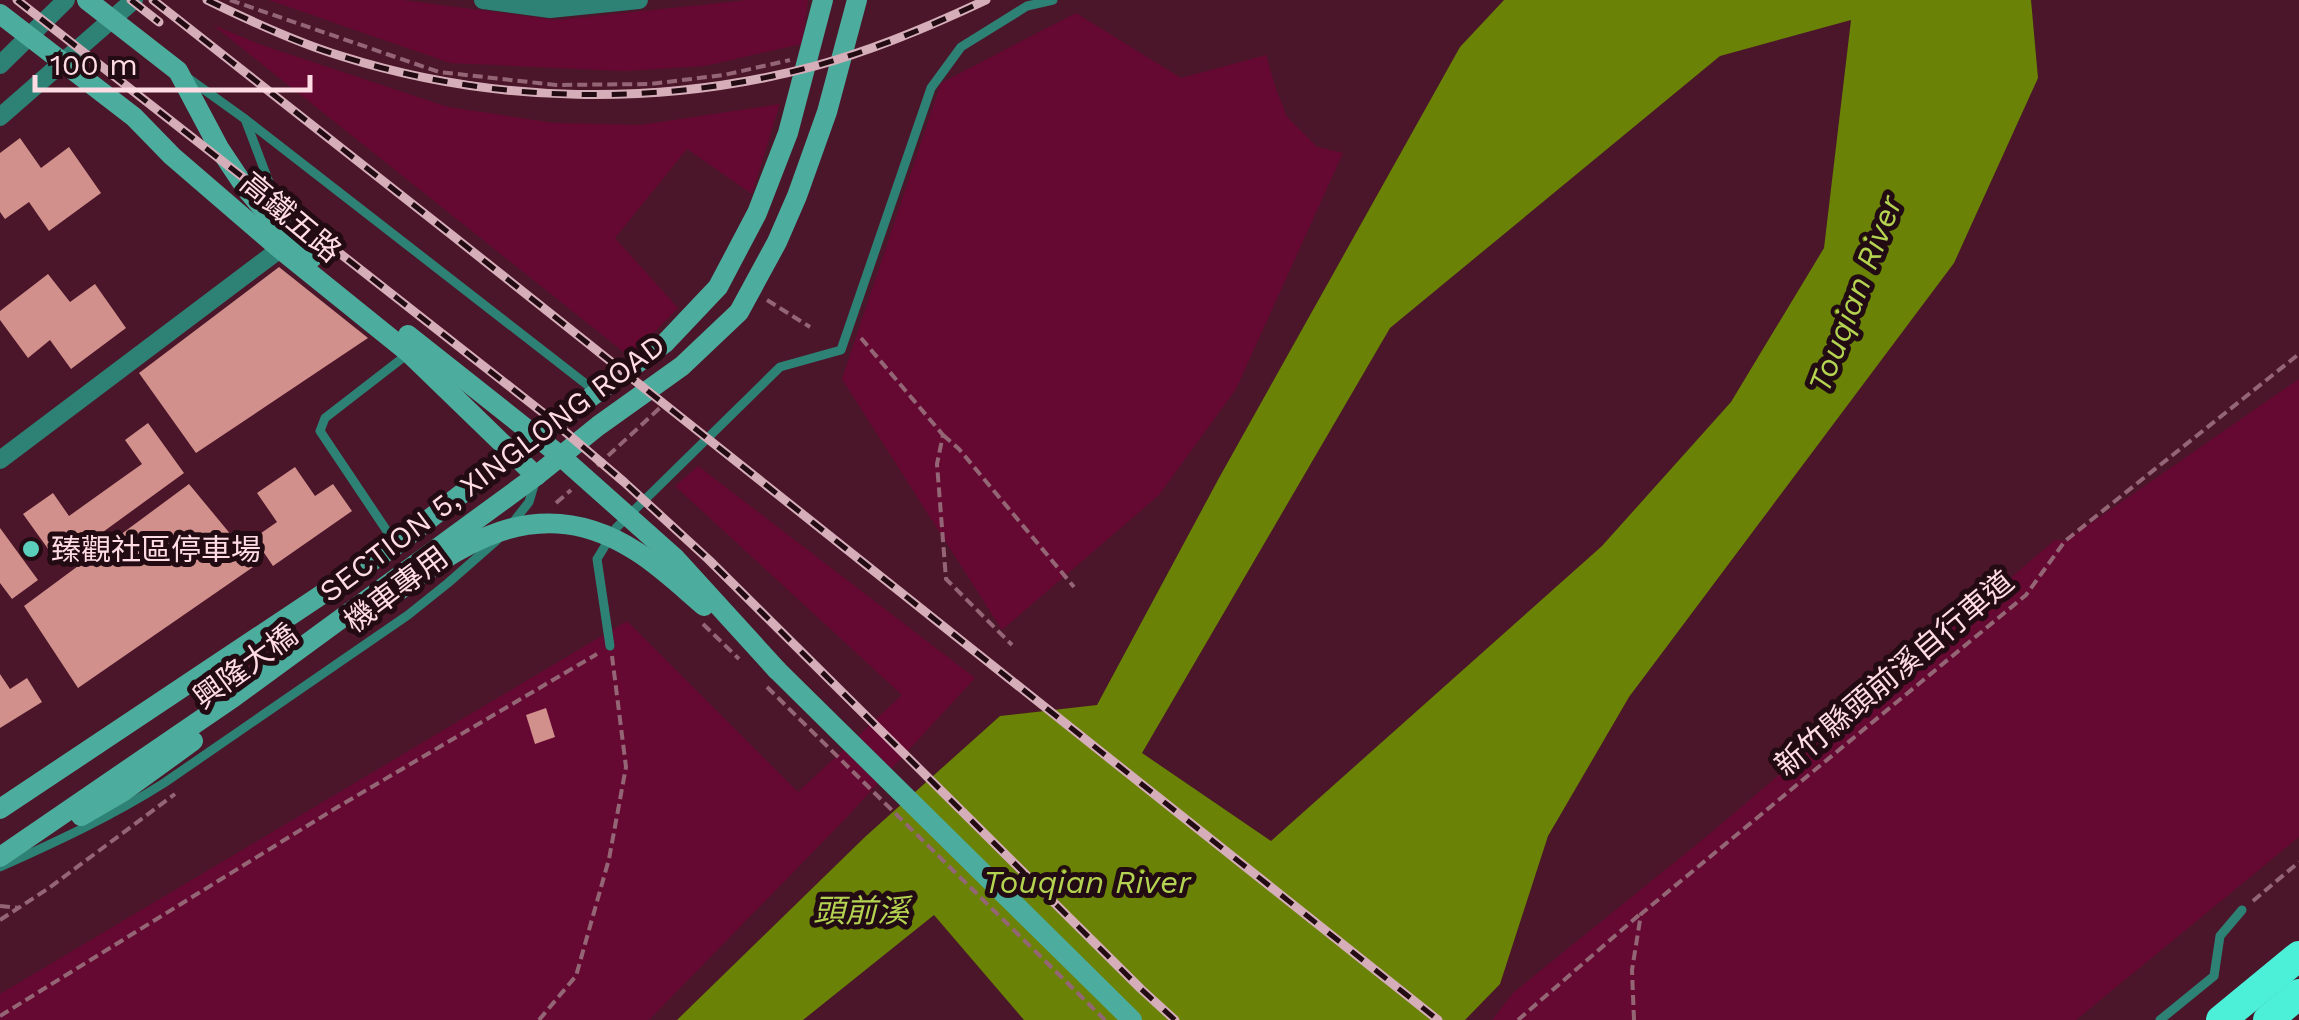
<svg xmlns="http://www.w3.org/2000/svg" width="2299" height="1020" font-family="'Work Sans','Noto Sans TC',sans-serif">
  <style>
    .green { fill: #650932 }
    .water { fill: #6a8206; fill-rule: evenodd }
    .building { fill: #d2908d }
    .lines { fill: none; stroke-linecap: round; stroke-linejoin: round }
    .path { stroke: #946675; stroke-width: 4; stroke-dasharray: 10 5; stroke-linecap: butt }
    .lane { stroke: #2d8175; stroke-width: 9 }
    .street { stroke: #2d8175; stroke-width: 18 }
    .secondary { stroke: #4cac9d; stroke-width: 20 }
    .highway { stroke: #4cf0d9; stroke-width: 30 }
    .rail-casing { stroke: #d6aeb9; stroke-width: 9 }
    .rail { stroke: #230b13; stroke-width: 5; stroke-dasharray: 15; stroke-linecap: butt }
    .path-bridge { stroke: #946675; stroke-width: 4; stroke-dasharray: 10 5; stroke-linecap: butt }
    .secondary-bridge { stroke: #4cac9d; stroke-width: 20 }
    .poi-dot { fill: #5bcebc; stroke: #230b13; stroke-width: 4 }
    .labels { text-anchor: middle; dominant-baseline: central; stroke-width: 10; stroke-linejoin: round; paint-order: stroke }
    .street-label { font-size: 30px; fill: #ffdbe4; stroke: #230b13 }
    .poi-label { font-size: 30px; fill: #ffdbe4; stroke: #230b13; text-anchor: start }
    .water-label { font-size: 32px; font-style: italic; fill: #b3d351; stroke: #230b13 }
  </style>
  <rect width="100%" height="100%" fill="#4b1629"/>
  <g class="green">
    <polygon points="269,0 403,0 557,20 748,0 808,0 802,44 705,66 624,71 450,63"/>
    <polygon points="1076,13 1181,78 1266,55 1275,86 1287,117 1317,147 1343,153 1236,389 1159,495 1002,630 842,379 941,83"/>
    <polygon points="213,25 264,46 448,107 554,123 640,125 780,104 752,194 687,149 615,238 678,308 630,357"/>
    <polygon points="2299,379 2299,837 2076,1020 1492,1020 1513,993 1712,832 2055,540 2065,541"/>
    <polygon points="698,466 975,678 847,817 649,1020 0,1020 0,994 627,621 798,792 902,695 675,486"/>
  </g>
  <path class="water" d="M1504,0h527l7,78 -84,185 -325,434 -81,139 -48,148 -35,36h-441l-90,-105 -131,105h-126l189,-184 134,-120 97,-11 122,-227 241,-431zM1851,20l-27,228 -93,154 -129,144 -331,295 -129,-88 248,-425 330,-272z"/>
  <g class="building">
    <polygon points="20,138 41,168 69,147 101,193 49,231 29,202 5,219 0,212 0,153"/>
    <polygon points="279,267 368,338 196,453 139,373"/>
    <polygon points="48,274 70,302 95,284 126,328 71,369 50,340 28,358 0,320 0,311"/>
    <polygon points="148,423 184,473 59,564 23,514 53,493 69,516 125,476 142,464 125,440"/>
    <polygon points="295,467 315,496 333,484 352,511 273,566 254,538 277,522 257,493"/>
    <polygon points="189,484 256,565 78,688 24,606"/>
    <polygon points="0,528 38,580 12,599 0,583"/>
    <polygon points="0,674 10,689 27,678 42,702 0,728"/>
    <polygon points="546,708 555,737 535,744 526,715"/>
  </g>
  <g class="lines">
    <g class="path">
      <polyline points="230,0 439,72 556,85 650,84 724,75 790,60"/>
      <polyline points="767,300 810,327"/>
      <polyline points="861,338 943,435 937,464 946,579 1012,645"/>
      <polyline points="943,435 959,449 1074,587"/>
      <polyline points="597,466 663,405"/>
      <polyline points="556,503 571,490"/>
      <polyline points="2253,901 2299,862"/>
      <polyline points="0,906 19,908"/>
      <polyline points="0,920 49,888 175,794"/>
      <polyline points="0,1016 336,808 597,654"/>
      <polyline points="539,1020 576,976 609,859 626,767 612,656"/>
      <polyline points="1518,1020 1639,915"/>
      <polyline points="1634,1020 1632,970 1641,914 2026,595 2065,541 2299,354"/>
    </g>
    <g class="lane">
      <polyline points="188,78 245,119 272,190 291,230"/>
      <polyline points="245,119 595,391"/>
      <polyline points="511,525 529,502 535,482"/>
      <polyline points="395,543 320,431 325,418 409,353"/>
      <polyline points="610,646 597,559 616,528 780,367 841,350 931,88 961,47 1027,6 1053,0"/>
      <path d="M0,867c56,-25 112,-51 164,-84l244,-168 40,-32 49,-43"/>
      <polyline points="2160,1020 2214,976 2220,936 2242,910"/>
    </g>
    <g class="street">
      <polyline points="483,0 550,9 639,0"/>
      <polyline points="0,65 66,0"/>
      <polyline points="0,117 134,0"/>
      <polyline points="0,460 280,249"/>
    </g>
    <g class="secondary">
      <polyline points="87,0 178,71 219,148 247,190 276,224 312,258"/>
      <polyline points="0,14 134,117 172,156 280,249 409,353 536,476"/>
      <polyline points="777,670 1132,1020"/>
      <polyline points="0,809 396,545 514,453 665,343 718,287 757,213 788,133 823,0"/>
      <polyline points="81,816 124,791 193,741"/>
      <polyline points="0,857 234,697 536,476 598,426 682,366 739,312 777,242 797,196 827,112 857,0"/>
    </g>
    <g class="highway">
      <polyline points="2221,1020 2299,956"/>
      <polyline points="2268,1020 2299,994"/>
    </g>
    <g class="rail-casing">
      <g id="rail">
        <polyline points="17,0 542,412 624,482 709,560 1141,989 1175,1020"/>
        <polyline points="131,0 159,22"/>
        <polyline points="153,0 453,236 1438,1020"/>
        <path d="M207,0c43,21 88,42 134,56 152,48 320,51 474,10 59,-16 116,-40 171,-66"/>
      </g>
    </g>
    <use href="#rail" class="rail"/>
    <g class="path-bridge">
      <polyline points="703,624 739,659"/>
      <polyline points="767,687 1105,1020"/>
    </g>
    <g class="secondary-bridge">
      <polyline points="408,335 557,453 675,558 777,670"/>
      <path d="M365,616c85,-64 167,-134 274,-63 23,15 44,35 65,53"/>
    </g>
  </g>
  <circle class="poi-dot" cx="31" cy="549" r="10"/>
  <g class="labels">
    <g class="street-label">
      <text transform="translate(291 217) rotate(40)">高鐵五路</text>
      <text transform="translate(492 468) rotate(-37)">SECTION 5, XINGLONG ROAD</text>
      <text transform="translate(396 589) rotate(-37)">機車專用</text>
      <text transform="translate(245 666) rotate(-36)">興隆大橋</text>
      <text transform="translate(1894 673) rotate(-40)">新竹縣頭前溪自行車道</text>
    </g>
    <g class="poi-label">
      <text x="51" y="549">臻觀社區停車場</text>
    </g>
    <g class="water-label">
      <text transform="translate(1855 294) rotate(-69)">Touqian River</text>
      <text x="1087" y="882">Touqian River</text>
      <text x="861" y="911">頭前溪</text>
    </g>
  </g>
  <path d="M35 75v15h275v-15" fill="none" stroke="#ffdbe4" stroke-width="5"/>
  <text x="50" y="75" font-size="30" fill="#ffdbe4" stroke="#230b13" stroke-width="8" paint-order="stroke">100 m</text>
</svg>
